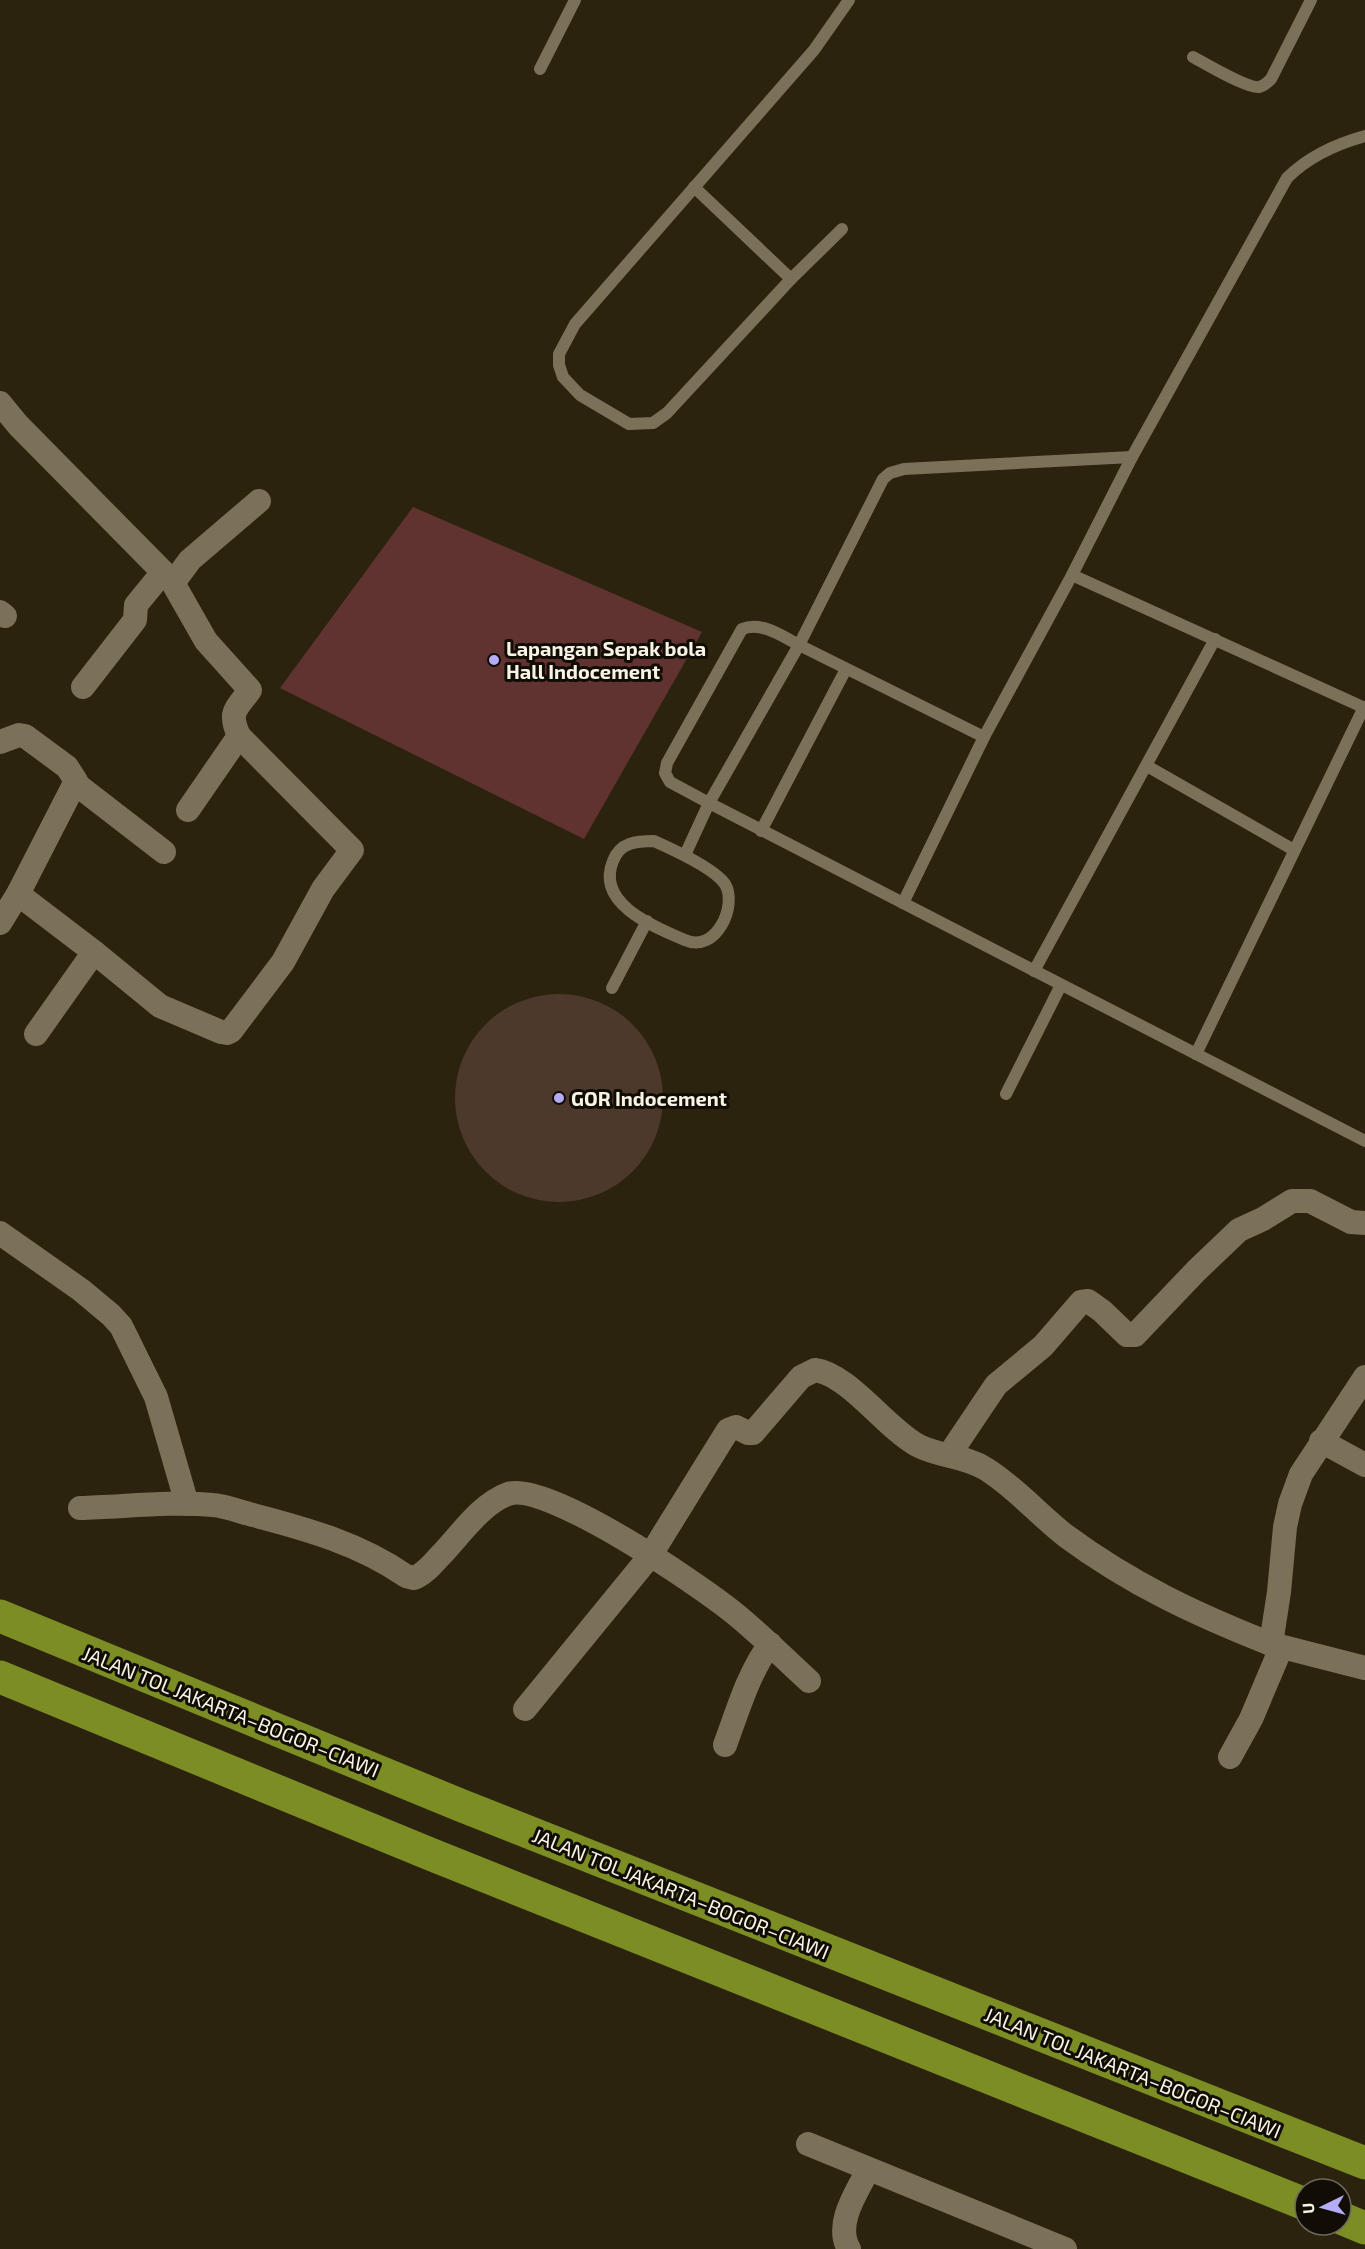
<svg xmlns="http://www.w3.org/2000/svg" width="1365" height="2249" font-family="'Exo 2',sans-serif">
  <style>
    .green { fill: #603331 }
    .building { fill: #4d392b }
    .lines { fill: none; stroke-linecap: round; stroke-linejoin: round }
    .service { stroke: #7b7159; stroke-width: 12 }
    .minor { stroke: #7b7159; stroke-width: 24 }
    .motorway { stroke: #7c8d23; stroke-width: 33 }
    .poi-dot { fill: #b5acf8; stroke: #110d05; stroke-width: 2 }
    .labels { text-anchor: middle; dominant-baseline: central; stroke-width: 6; stroke-linejoin: round; paint-order: stroke }
    .poi-label { font-size: 20px; font-weight: bold; fill: #f9f3e6; stroke: #110d05; text-anchor: start }
    .street-label { font-size: 20px; fill: #f9f3e6; stroke: #110d05 }
  </style>
  <rect width="100%" height="100%" fill="#2c230e"/>
  <polygon class="green" points="413,507 702,632 584,839 280,688"/>
  <circle class="building" cx="559" cy="1098" r="104"/>
  <g class="lines">
    <g class="service">
      <path d="M1193,57c11,6 55,32 66,30 5,-1 9,-5 12,-8l40,-79"/>
      <polyline points="540,69 575,0"/>
      <polyline points="694,187 791,279"/>
      <polyline points="842,229 791,279 667,413 653,423 629,424 580,395 563,377 559,365 559,354 575,324 814,50 849,0"/>
      <polyline points="1072,575 1365,708"/>
      <path d="M984,737l-185,-92c-17,-9 -38,-24 -57,-16l-75,134 -2,10 5,9 39,21 90,-158 84,-166 7,-6 14,-4 228,-12"/>
      <polyline points="1147,766 1294,850"/>
      <polyline points="761,831 846,669"/>
      <path d="M654,841c18,8 60,27 71,43 13,21 -9,70 -40,56 -30,-13 -90,-36 -72,-79 7,-19 24,-20 41,-20z"/>
      <polyline points="685,855 709,803 1365,1141"/>
      <path d="M903,903l81,-166 88,-162 60,-118 155,-279c21,-21 49,-34 78,-42"/>
      <polyline points="1034,971 1215,639"/>
      <polyline points="612,988 647,921"/>
      <polyline points="1196,1054 1364,707"/>
      <polyline points="1006,1094 1061,985"/>
    </g>
    <g class="minor">
      <path d="M0,403l18,22 145,147 10,11 33,58 44,49c-14,20 -22,21 -11,46l113,114 -29,39 -40,73 -52,69 -4,2 -6,-1 -61,-26 -66,-54 -76,-58"/>
      <polyline points="173,583 190,560 259,501"/>
      <polyline points="0,612 5,616"/>
      <polyline points="83,687 135,620 136,605 163,572"/>
      <polyline points="0,742 19,735 25,736 67,767 76,781 18,894 0,923"/>
      <polyline points="76,784 164,852"/>
      <polyline points="188,810 239,736"/>
      <polyline points="36,1034 94,952"/>
      <polyline points="0,1233 81,1290 111,1315 121,1326 156,1397 187,1504"/>
      <polyline points="1365,1377 1301,1474 1290,1504 1285,1527 1279,1592 1271,1644 1365,1668"/>
      <polyline points="1321,1441 1365,1465"/>
      <polyline points="949,1455 996,1385 1043,1346 1081,1302 1088,1301 1102,1311 1127,1335 1135,1335 1196,1271 1239,1230 1263,1219 1292,1201 1310,1201 1351,1222 1365,1223"/>
      <path d="M80,1508c42,-1 92,-7 133,-3 14,1 27,7 40,10 54,14 107,29 153,61l8,2c11,-4 19,-15 27,-23 20,-21 40,-51 67,-61 38,-14 193,92 226,119 26,21 50,45 75,68"/>
      <path d="M525,1709l125,-153 78,-126 8,-3 12,6h5l48,-56 14,-7c33,4 71,58 102,75 22,12 47,10 69,24 29,18 53,46 80,67 65,48 131,79 205,108"/>
      <path d="M725,1745c13,-35 23,-71 45,-101"/>
      <polyline points="1230,1757 1251,1719 1281,1648"/>
      <polyline points="808,2144 1065,2249"/>
      <path d="M849,2249c-15,-25 8,-57 19,-79"/>
    </g>
    <g class="motorway">
      <polyline points="0,1616 460,1805 1365,2163"/>
      <polyline points="0,1677 430,1854 1305,2204"/>
      <polyline points="1341,2218 1365,2228"/>
    </g>
  </g>
  <g class="poi-dot">
    <circle cx="494" cy="660" r="6"/>
    <circle cx="559" cy="1098" r="6"/>
  </g>
  <g class="labels">
    <g class="poi-label">
      <text x="506" y="648">Lapangan Sepak bola<tspan x="506" dy="23">Hall Indocement</tspan></text>
      <text x="571" y="1098">GOR Indocement</text>
    </g>
    <g class="street-label">
      <text transform="translate(231 1711) rotate(22)">JALAN TOL JAKARTA–BOGOR–CIAWI</text>
      <text transform="translate(681 1893) rotate(22)">JALAN TOL JAKARTA–BOGOR–CIAWI</text>
      <text transform="translate(1133 2072) rotate(22)">JALAN TOL JAKARTA–BOGOR–CIAWI</text>
    </g>
  </g>
  <g transform="translate(1323 2207) rotate(265)"><circle r="28" fill="#110d05" stroke="#6e695f" stroke-width="1.5"/>
  <path d="M0-4.5L10 22L0 15L-10 22Z" fill="#b5acf8"/>
  <text y="-9" font-size="16" font-weight="bold" text-anchor="middle" fill="#f9f3e6">U</text>
  </g>
</svg>
